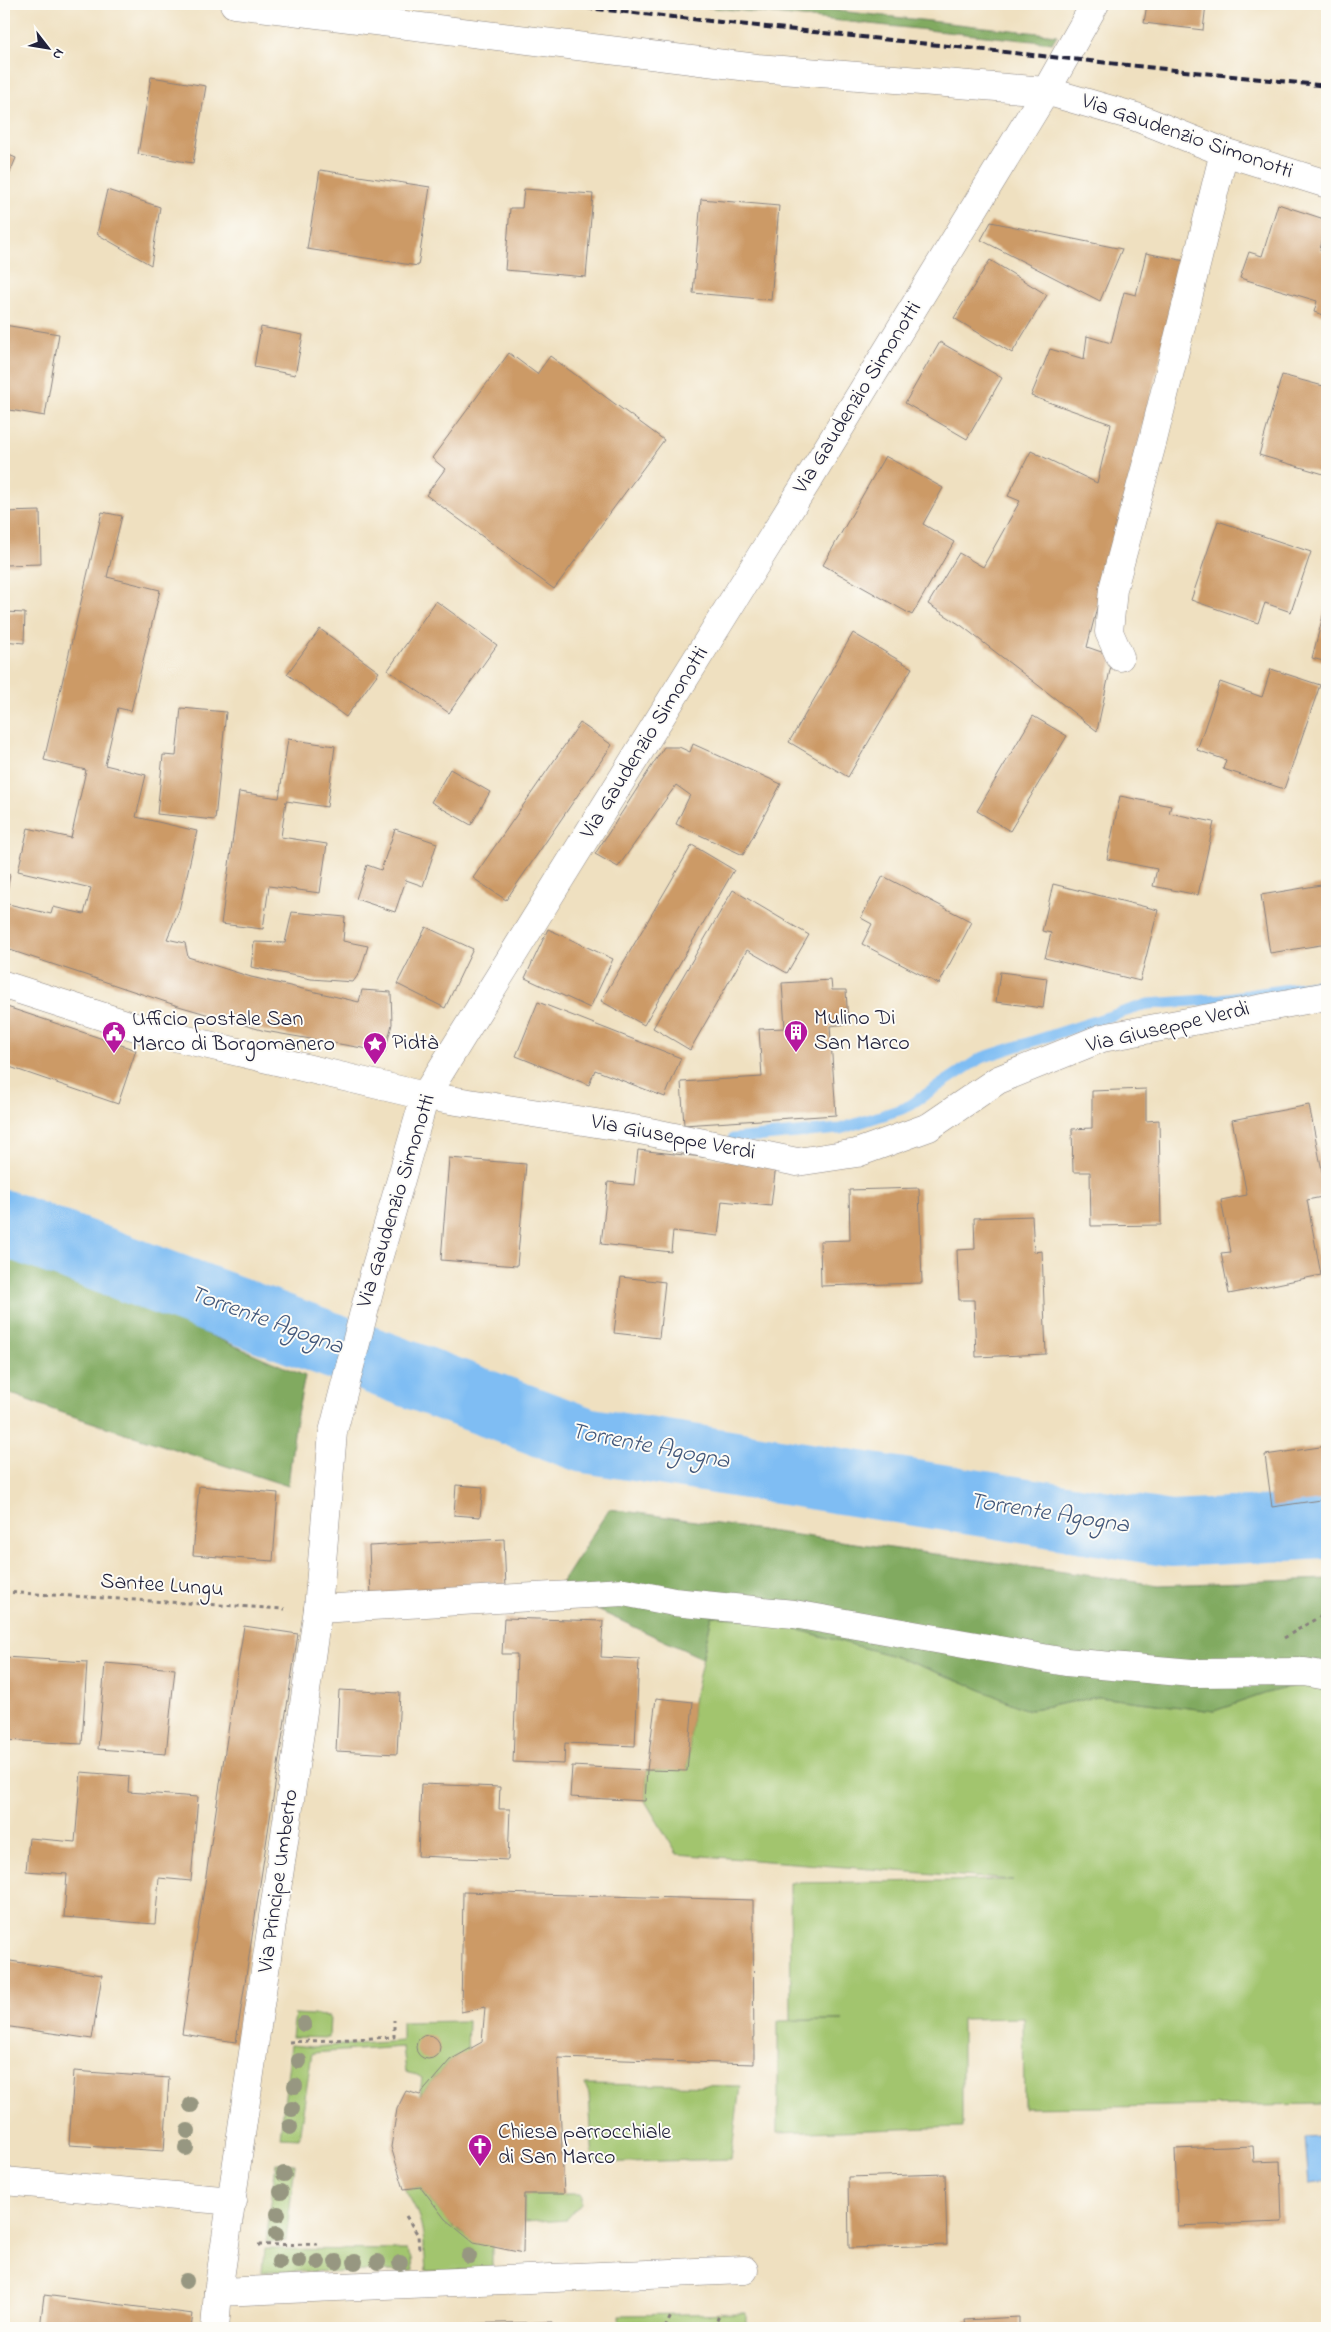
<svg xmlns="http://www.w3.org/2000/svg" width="1331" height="2332" font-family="'Indie Flower',sans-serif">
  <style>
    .green { fill: #a2c56e; stroke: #627454 }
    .forest { fill: #81aa61; stroke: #52664e }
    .water { fill: #7fbdf3; stroke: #507097 }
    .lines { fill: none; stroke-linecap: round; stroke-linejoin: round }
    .stream { stroke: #7fbdf3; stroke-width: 11 }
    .river { stroke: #7fbdf3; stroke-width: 66 }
    .building { fill: #cc9a66 }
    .minor-casing { stroke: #88817e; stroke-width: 29 }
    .path { stroke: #88817e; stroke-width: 3; stroke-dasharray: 4 4; stroke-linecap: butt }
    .minor { stroke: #fff; stroke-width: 28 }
    .rail { stroke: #22223b; stroke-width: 4; stroke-dasharray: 8 4; stroke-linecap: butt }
    .tree { fill: #979781 }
    .labels { text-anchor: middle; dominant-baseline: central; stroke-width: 4; stroke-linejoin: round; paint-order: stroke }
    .street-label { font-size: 22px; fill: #22223b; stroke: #fdfcf7 }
    .poi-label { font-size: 22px; fill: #22223b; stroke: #fdfcf7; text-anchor: start }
    .water-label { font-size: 24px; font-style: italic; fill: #43587b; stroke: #fdfcf7 }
  </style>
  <rect width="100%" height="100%" fill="#fdfcf7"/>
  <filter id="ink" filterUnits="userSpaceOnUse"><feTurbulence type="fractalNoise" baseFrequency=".02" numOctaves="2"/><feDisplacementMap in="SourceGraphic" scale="10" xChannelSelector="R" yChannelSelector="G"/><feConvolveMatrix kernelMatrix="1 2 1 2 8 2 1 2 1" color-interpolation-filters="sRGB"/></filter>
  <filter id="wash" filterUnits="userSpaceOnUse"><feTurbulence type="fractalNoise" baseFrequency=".0096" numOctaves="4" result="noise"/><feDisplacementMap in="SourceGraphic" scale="20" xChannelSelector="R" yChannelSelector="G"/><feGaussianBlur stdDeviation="1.12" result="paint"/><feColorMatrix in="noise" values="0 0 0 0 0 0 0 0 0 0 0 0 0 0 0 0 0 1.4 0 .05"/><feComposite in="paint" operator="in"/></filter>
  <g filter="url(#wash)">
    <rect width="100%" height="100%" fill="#efe0c0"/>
    <g class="green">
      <polygon points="712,1616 767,1621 890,1655 961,1681 1027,1710 1098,1697 1214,1711 1267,1693 1327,1677 1327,2104 1024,2108 1023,2018 962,2019 962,2127 778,2133 778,2021 843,2020 791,2020 790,1883 1013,1880 677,1854 645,1801 647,1770 687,1770 693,1702"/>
      <polygon points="295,2014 330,2016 329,2038 292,2037"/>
      <polygon points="468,2021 467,2052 450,2060 420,2095 422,2078 417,2075 406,2072 403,2047 312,2053 299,2138 280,2137 291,2045 312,2047 402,2041 402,2022"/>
      <polygon points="585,2084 740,2086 731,2159 593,2163 589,2094"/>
      <polygon points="276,2163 295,2164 286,2241 266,2242"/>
      <path d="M421,2187c21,28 36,52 71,59v23l-66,2c-3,-36 -1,-51 -22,-82z"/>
      <polygon points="524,2194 581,2194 581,2203 567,2219 524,2222"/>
      <polygon points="264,2249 407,2250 412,2258 413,2271 262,2272"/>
      <polygon points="746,2313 746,2328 620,2328 619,2315"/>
    </g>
    <g class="forest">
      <polygon points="677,4 776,4 1057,35 1052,43"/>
      <polygon points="4,1246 305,1376 295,1425 288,1486 54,1410 4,1391"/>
      <polygon points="609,1509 1158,1585 1327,1579 1327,1677 1267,1693 1214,1711 1098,1697 1027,1710 961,1681 890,1655 767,1621 712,1616 702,1658 556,1591"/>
    </g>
    <polygon class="water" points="1323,2137 1327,2182 1309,2184 1305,2138"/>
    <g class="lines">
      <polyline class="stream" points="733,1139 840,1129 905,1108 981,1058 1148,1004 1221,999 1316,985"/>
      <polyline class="river" points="4,1223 585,1440 1171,1534 1327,1526"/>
    </g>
    <g id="blocks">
      <g class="building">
        <polygon points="1147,4 1206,4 1203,30 1144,23"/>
        <polygon points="151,77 206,86 193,163 138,154"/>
        <polygon points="4,153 16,158 4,187"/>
        <polygon points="320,170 430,187 418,266 307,249"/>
        <polygon points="524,189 593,194 586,277 505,270 510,208 522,208"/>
        <polygon points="107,190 160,207 151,265 97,234"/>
        <polygon points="701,199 779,206 771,300 693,293"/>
        <polygon points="1278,204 1327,220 1320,250 1327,252 1327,316 1314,312 1317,301 1240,278 1249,252 1262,256"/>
        <polygon points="991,222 1122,249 1100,301 981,240"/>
        <polygon points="1146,253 1185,261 1087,647 1113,656 1097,731 962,626 928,604 959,553 983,567 1020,501 1008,496 1031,451 1097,483 1111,424 1031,396 1050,349 1084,359 1087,336 1111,343 1124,292 1136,295"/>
        <polygon points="990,260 1047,295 1012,353 954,318"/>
        <polygon points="4,325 59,334 45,416 4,409"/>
        <polygon points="261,327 303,335 295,375 254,367"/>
        <polygon points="940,342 1002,378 967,439 905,403"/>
        <polygon points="509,353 537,374 550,356 664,440 554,589 426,495 445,469 432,458"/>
        <polygon points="1282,375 1327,387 1327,475 1259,455"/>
        <polygon points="885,456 943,488 923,524 954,542 912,615 823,565"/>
        <polygon points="40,511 41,564 5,565 4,512"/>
        <polygon points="102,512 122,516 107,577 160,590 131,711 118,708 105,765 146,775 136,817 197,831 179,910 167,939 185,943 188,957 251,977 359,1002 362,990 391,992 392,1024 385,1052 265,1031 175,1005 4,948 4,903 51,914 53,907 84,914 91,888 18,871 28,828 71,838 86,770 44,760"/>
        <polygon points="1218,521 1311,552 1291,612 1265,603 1258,623 1191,600"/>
        <polygon points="436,601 497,645 449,713 388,670"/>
        <polygon points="1327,601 1327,662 1312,658"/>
        <polygon points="4,612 25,613 24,643 4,641"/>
        <polygon points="320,629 379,672 346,717 287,674"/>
        <polygon points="853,633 912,668 848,777 789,742"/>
        <polygon points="1271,669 1320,685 1284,789 1223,769 1226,760 1197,750 1220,682 1262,697"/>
        <polygon points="181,708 226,712 215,820 157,814 163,755 176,756"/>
        <polygon points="1033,716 1067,736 1010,831 977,811"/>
        <polygon points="580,723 612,745 506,900 473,878"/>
        <polygon points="288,739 335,746 327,807 286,801 281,837 327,844 320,893 269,886 263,929 221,924 239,792 279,798"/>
        <polygon points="693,744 781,784 743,855 676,824 690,795 676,785 618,867 595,854 664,747 679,747 690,752"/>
        <polygon points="450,769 490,792 471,825 431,802"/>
        <polygon points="1120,796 1171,806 1169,813 1214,822 1198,895 1153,886 1157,869 1107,859"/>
        <polygon points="395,829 437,843 423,886 406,880 395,912 356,899 367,865 381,870"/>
        <polygon points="692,845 734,870 644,1025 601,1001"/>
        <polygon points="4,873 10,875 5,901 4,901"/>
        <polygon points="883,876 972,922 939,984 862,944 872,924 861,918"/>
        <polygon points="1053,884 1158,910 1140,981 1045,958 1051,933 1042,931"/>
        <polygon points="1327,884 1327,944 1270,953 1261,895"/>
        <polygon points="733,890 809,935 787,973 747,950 690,1050 653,1028"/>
        <polygon points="292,912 345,917 343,941 368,946 360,972 353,982 311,979 251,967 254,942 285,943"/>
        <polygon points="426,927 473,949 445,1008 397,984"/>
        <polygon points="548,929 613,959 590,1008 525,978"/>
        <polygon points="1000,972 1047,978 1043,1008 996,1002"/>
        <polygon points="831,980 832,990 846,990 848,1024 830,1026 836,1115 684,1125 681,1082 762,1077 759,1029 785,1028 782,983"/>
        <polygon points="538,1002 681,1058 665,1097 595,1070 589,1085 516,1056"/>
        <polygon points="4,1006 136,1050 118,1104 4,1065"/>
        <polygon points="1146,1089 1146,1121 1159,1120 1161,1225 1091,1226 1090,1172 1073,1172 1072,1129 1092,1128 1092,1091"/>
        <polygon points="1309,1105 1327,1196 1307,1200 1321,1275 1229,1294 1221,1253 1231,1252 1221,1200 1247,1195 1232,1120"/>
        <polygon points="638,1150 776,1165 771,1206 722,1201 718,1236 673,1231 671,1252 601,1244 608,1182 634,1185"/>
        <polygon points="449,1158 526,1164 517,1266 441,1260"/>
        <polygon points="919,1188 922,1283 821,1286 820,1241 850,1240 849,1190"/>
        <polygon points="1032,1216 1034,1252 1042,1251 1046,1354 976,1357 974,1300 959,1300 957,1250 975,1249 974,1218"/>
        <polygon points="621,1277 665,1282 659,1338 614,1333"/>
        <polygon points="1327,1446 1327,1499 1272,1507 1265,1455"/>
        <polygon points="456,1485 483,1487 480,1517 454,1515"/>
        <polygon points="199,1486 278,1493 273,1561 193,1555"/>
        <polygon points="504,1539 506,1588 371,1596 369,1546"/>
        <polygon points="504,1618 603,1621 601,1657 639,1659 635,1746 565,1743 564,1764 513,1762 517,1654 502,1654"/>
        <polygon points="244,1626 298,1634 236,2042 182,2034"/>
        <polygon points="4,1657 87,1662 82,1744 4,1740"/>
        <polygon points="105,1663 175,1669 166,1754 98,1749"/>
        <polygon points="339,1690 400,1693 397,1754 336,1751"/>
        <polygon points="656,1698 693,1702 687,1771 647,1770"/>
        <polygon points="572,1766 647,1770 645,1801 570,1797"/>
        <polygon points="81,1772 129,1776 128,1792 198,1797 191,1881 159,1878 155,1924 64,1917 67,1874 26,1871 29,1838 75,1842"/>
        <polygon points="421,1784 500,1787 499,1809 510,1809 508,1860 418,1856"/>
        <polygon points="463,1892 753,1900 754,2064 558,2058 564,2194 524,2194 523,2253 474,2243 445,2219 421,2187 404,2189 391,2147 397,2109 406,2091 420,2095 450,2060 482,2042 485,2007 461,2012"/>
        <polygon points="4,1960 102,1975 92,2039 4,2026"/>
        <circle cx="428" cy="2047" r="12"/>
        <polygon points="74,2071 169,2078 164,2151 69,2145"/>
        <polygon points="1253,2146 1254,2162 1280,2161 1282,2222 1178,2226 1175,2149"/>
        <polygon points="945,2174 947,2245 849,2248 848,2177"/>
        <polygon points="44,2295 193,2314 191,2328 40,2328"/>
        <polygon points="1019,2317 1019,2328 966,2328 965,2320"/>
        <polygon points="552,2322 552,2328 444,2328 444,2324"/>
      </g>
    </g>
  </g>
  <g filter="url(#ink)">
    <use href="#blocks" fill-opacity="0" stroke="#88817e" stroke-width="1"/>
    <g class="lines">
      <g class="minor-casing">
        <g id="minor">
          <polyline points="234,4 757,68 1046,91 1136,117 1224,152 1327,184"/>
          <polyline points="1120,657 1109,632 1113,589 1153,440 1224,152"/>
          <polyline points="4,985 145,1030 425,1096 640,1130 797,1162 857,1153 929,1127 998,1080 1102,1038 1327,996"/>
          <polyline points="318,1609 624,1592 674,1602 794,1614 1066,1662 1192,1673 1305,1672 1327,1676"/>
          <polyline points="4,2181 233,2201"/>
          <polyline points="218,2292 744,2270"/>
          <polyline points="215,2328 218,2292 318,1609 333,1432 374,1273 425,1096 808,480 1046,91 1095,4"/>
        </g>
      </g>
      <g class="path">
        <polyline points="4,1592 285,1609"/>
        <polyline points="1284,1638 1319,1617 1327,1616"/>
        <polyline points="289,2042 394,2037 394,2020"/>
        <polyline points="406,2216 418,2235 419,2250"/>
        <polyline points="258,2245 319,2244"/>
        <polyline points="665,2328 672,2314"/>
        <polyline points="714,2328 720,2313"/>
      </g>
      <use href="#minor" class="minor"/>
      <polyline class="rail" points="549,4 1327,86"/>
    </g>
    <g class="tree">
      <circle cx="304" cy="2024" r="8"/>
      <circle cx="299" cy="2061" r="8"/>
      <circle cx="295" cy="2086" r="8"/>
      <circle cx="191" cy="2105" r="8"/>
      <circle cx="292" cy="2109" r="8"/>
      <circle cx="290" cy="2127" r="8"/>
      <circle cx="188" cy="2131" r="8"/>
      <circle cx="186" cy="2148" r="8"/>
      <circle cx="284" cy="2174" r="8"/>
      <circle cx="281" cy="2192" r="8"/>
      <circle cx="278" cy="2214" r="8"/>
      <circle cx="276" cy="2234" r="8"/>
      <circle cx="469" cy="2256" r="8"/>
      <circle cx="299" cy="2261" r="8"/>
      <circle cx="279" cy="2262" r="8"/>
      <circle cx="318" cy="2262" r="8"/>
      <circle cx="336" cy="2262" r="8"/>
      <circle cx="355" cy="2262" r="8"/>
      <circle cx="378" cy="2262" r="8"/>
      <circle cx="400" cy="2263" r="8"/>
      <circle cx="186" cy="2281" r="8"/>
    </g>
  </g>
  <defs>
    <g id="building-pin" transform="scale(1.25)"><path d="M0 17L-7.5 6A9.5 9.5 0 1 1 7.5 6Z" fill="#b5179e" stroke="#fdfcf7"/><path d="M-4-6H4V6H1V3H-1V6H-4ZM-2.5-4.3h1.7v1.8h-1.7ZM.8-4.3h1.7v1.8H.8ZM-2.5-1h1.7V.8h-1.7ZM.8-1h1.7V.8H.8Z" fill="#fff"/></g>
    <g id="civic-pin" transform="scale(1.25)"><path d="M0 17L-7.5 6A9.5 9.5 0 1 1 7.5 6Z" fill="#b5179e" stroke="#fdfcf7"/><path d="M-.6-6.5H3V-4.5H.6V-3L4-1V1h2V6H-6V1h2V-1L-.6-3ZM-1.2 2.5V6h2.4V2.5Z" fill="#fff"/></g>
    <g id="sight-pin" transform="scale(1.25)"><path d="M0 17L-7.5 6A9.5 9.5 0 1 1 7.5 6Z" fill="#b5179e" stroke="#fdfcf7"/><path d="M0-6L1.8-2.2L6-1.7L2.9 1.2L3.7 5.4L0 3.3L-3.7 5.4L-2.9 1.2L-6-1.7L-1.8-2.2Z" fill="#fff"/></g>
    <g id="church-pin" transform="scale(1.25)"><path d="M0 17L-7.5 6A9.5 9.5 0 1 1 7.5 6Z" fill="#b5179e" stroke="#fdfcf7"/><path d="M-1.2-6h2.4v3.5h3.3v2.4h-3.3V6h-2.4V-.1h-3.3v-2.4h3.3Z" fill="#fff"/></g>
  </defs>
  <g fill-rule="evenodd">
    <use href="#building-pin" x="796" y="1032"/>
    <use href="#civic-pin" x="114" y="1033"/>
    <use href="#sight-pin" x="375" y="1044"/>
    <use href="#church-pin" x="480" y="2146"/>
  </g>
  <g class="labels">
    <g class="street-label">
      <text transform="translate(1187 137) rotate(19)">Via Gaudenzio Simonotti</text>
      <text transform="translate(858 398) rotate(-58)">Via Gaudenzio Simonotti</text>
      <text transform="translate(645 743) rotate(-58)">Via Gaudenzio Simonotti</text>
      <text transform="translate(1168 1028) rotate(-13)">Via Giuseppe Verdi</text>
      <text transform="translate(673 1138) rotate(11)">Via Giuseppe Verdi</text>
      <text transform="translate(397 1201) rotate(-73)">Via Gaudenzio Simonotti</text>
      <text transform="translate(162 1586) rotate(4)">Santee Lungu</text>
      <text transform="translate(279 1881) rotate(-82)">Via Principe Umberto</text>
    </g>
    <g class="poi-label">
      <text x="814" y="1019">Mulino Di<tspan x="814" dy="25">San Marco</tspan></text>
      <text x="132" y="1020">Ufficio postale San<tspan x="132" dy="25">Marco di Borgomanero</tspan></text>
      <text x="392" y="1044">Pidtà</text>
      <text x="498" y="2133">Chiesa parrocchiale<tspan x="498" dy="25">di San Marco</tspan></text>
    </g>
    <g class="water-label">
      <text transform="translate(266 1321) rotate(20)">Torrente Agogna</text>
      <text transform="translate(650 1447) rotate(11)">Torrente Agogna</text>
      <text transform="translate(1049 1514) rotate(9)">Torrente Agogna</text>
    </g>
  </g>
  <rect width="1331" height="2332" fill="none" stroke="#fdfcf7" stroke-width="20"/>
  <g transform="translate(48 48) rotate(121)" stroke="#fdfcf7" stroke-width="4" paint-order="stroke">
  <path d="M0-4L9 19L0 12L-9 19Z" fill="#22223b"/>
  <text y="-8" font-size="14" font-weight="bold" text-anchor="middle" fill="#22223b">N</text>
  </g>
</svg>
